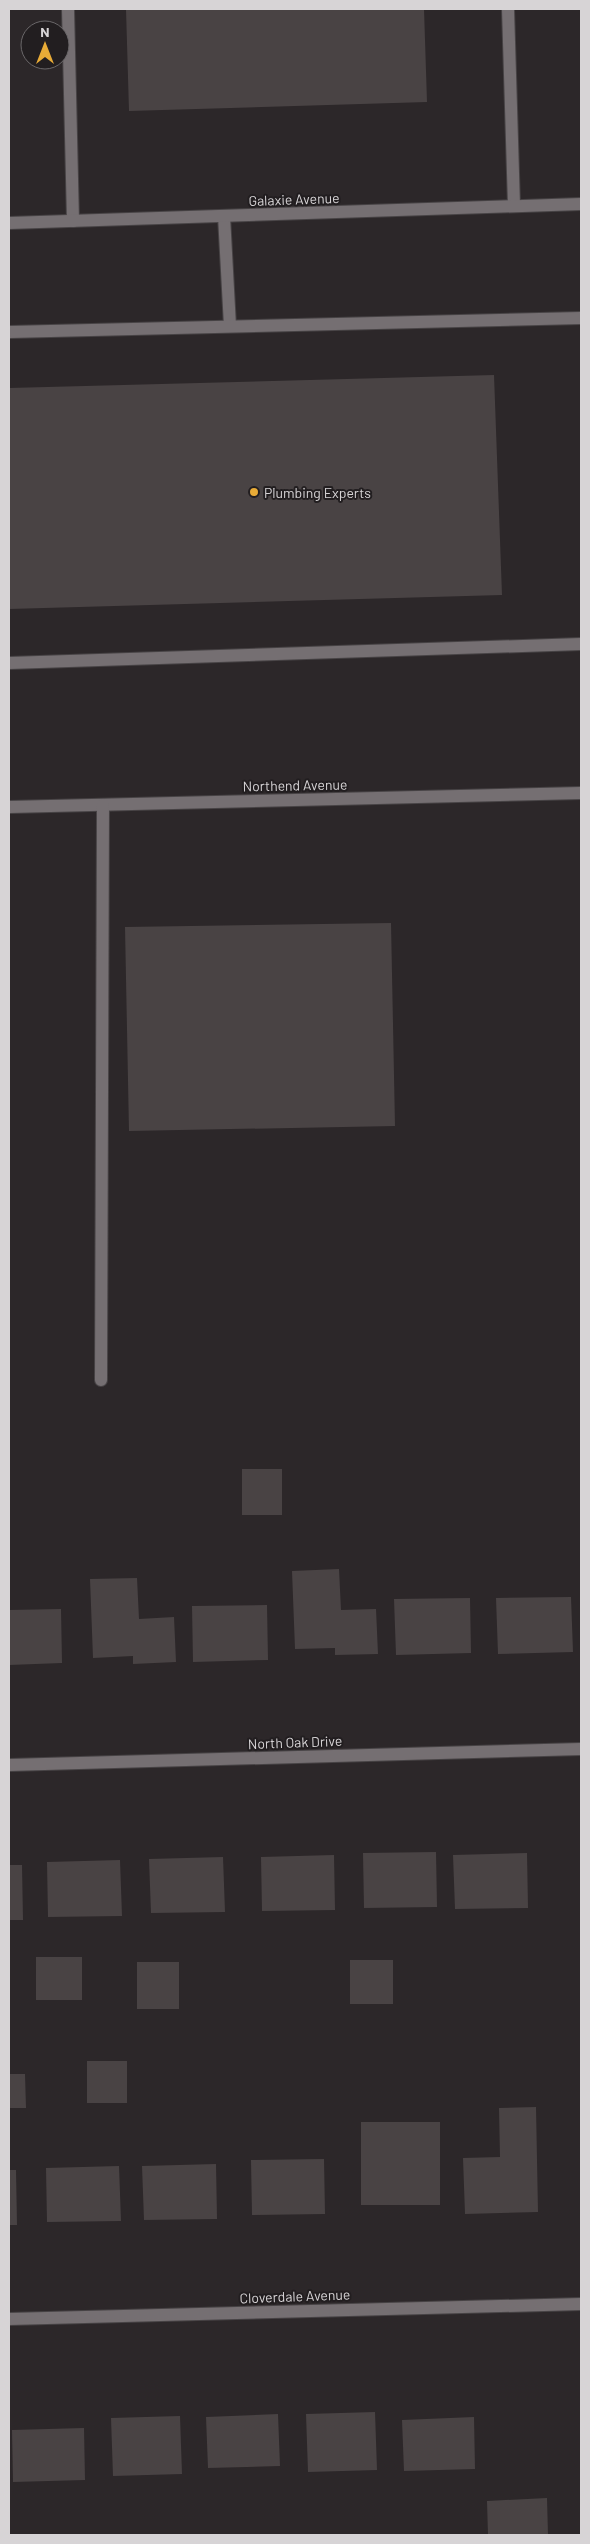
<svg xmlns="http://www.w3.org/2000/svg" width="590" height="2544" font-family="Barlow,sans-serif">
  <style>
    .building { fill: #494344 }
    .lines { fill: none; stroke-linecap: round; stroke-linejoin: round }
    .minor-casing { stroke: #474345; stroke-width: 14 }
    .minor { stroke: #756f72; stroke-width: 12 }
    .poi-dot { fill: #e8ab37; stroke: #221e20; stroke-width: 2 }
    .labels { text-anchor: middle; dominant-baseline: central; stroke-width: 4; stroke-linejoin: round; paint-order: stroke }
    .street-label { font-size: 14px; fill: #d7d4d6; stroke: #221e20 }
    .poi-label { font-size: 14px; fill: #d7d4d6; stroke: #221e20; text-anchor: start }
  </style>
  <rect width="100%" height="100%" fill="#2c2729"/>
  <g class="building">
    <polygon points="126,9 424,9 427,102 129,111"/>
    <polygon points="494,375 502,595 9,609 9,388"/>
    <polygon points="391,923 395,1126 129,1131 125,927"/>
    <rect x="242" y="1469" width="40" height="46"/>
    <polygon points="339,1569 341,1610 376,1609 378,1654 335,1655 335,1648 295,1649 292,1571"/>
    <polygon points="137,1578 139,1619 174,1617 176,1662 133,1664 133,1656 93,1658 90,1579"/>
    <polygon points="571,1597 573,1652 498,1654 496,1598"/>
    <polygon points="470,1598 471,1653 396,1655 394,1599"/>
    <polygon points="267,1605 268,1660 193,1662 192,1606"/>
    <polygon points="61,1609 62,1663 9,1665 9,1610"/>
    <polygon points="436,1852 437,1907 364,1908 363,1853"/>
    <polygon points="527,1853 528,1908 455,1909 453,1855"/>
    <polygon points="334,1855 335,1910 262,1911 261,1857"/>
    <polygon points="223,1857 225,1912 151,1913 149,1859"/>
    <polygon points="120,1860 122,1916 48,1917 47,1862"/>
    <polygon points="9,1865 22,1865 23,1920 9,1920"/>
    <rect x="36" y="1957" width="46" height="43"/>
    <rect x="350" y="1960" width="43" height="44"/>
    <rect x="137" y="1962" width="42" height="47"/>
    <rect x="87" y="2061" width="40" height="42"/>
    <polygon points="9,2074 25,2074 26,2108 9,2108"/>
    <polygon points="536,2107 538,2212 465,2214 463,2158 500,2157 499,2108"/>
    <rect x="361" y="2122" width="79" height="83"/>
    <polygon points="324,2159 325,2214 252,2215 251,2160"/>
    <polygon points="216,2164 217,2219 144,2220 142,2166"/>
    <polygon points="119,2166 121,2221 47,2222 46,2168"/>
    <polygon points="9,2170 16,2170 17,2225 9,2225"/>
    <polygon points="375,2412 377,2470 308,2472 306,2414"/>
    <polygon points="278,2414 280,2466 208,2468 206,2417"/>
    <polygon points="180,2416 182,2474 113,2476 111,2418"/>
    <polygon points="474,2417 475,2469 404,2471 402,2420"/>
    <polygon points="84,2428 85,2480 13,2482 12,2430"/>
    <polygon points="547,2498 548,2535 488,2535 487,2501"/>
  </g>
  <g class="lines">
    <g class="minor-casing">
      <g id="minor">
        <polyline points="68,9 73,221"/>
        <polyline points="508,9 514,206"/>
        <polyline points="224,216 230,326"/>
        <polyline points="9,223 581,204"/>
        <polyline points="9,332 581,318"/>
        <polyline points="9,663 581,644"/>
        <polyline points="9,807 581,793"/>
        <polyline points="101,1380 103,805"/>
        <polyline points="9,1765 581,1749"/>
        <polyline points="9,2319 581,2304"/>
      </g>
    </g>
    <use href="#minor" class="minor"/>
  </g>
  <circle class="poi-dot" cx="254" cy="492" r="5"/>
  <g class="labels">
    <g class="street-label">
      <text transform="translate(294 199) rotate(-2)">Galaxie Avenue</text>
      <text transform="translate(295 785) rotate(-1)">Northend Avenue</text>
      <text transform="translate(295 1742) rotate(-2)">North Oak Drive</text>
      <text transform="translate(295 2296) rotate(-2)">Cloverdale Avenue</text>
    </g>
    <g class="poi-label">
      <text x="264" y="492">Plumbing Experts</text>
    </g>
  </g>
  <rect width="590" height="2544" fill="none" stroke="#d7d4d6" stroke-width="20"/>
  <g transform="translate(45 45)"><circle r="24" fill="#221e20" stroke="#6a6769"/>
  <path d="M0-4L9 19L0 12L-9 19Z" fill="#e8ab37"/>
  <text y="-8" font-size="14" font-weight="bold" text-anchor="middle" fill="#d7d4d6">N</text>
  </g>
</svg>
